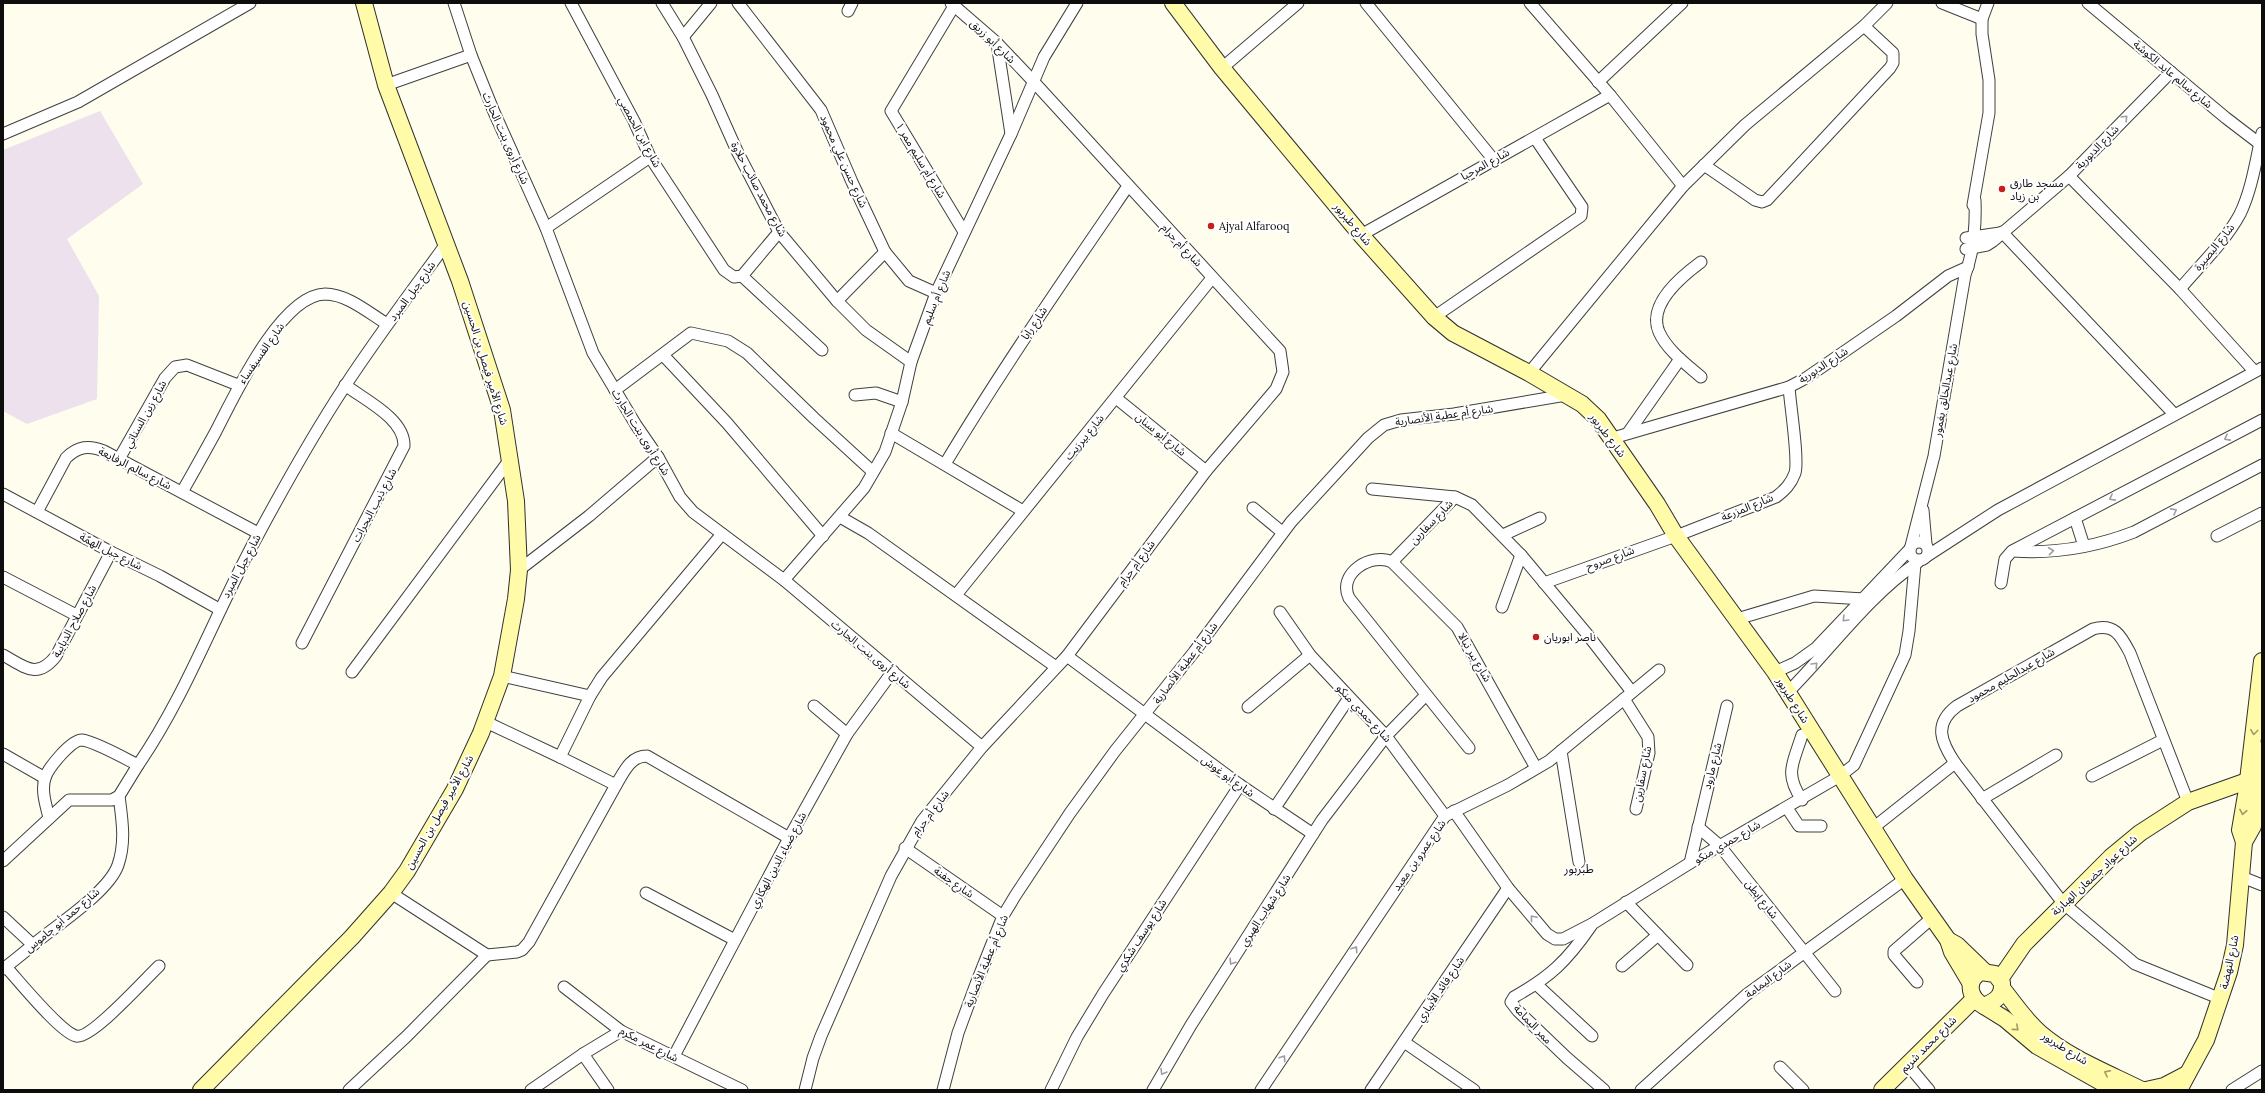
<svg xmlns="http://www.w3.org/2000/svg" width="2265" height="1093" font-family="Lora,'Noto Sans Arabic',serif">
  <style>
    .industrial { fill: #ece1ed }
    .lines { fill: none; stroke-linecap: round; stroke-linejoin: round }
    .street-casing { stroke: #404040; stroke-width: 13 }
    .secondary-casing { stroke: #2f2f2f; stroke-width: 18 }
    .street { stroke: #fff; stroke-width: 11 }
    .secondary { stroke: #fffba9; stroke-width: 16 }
    .oneway { stroke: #9e9e9e }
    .oneway2 { stroke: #9e9c6b }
    .poi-dot { fill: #c6201d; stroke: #fff; stroke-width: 1.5 }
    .labels { text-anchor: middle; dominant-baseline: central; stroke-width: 4; stroke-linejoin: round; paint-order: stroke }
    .street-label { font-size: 11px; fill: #0d0d0d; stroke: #fff }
    .poi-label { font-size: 11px; fill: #0d0d0d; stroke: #fff; text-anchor: start }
    .neighbourhood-label { font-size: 12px; fill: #0d0d0d; stroke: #fff }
  </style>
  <rect width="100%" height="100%" fill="#fffdee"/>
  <polygon class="industrial" points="100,111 143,184 67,239 99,296 97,399 27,424 3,411 3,150"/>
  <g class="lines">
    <g class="street-casing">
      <g id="street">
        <polyline points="454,3 471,55 494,112 546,228 593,353 636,425 658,457 680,497 693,512 784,580 982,747"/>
        <polyline points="571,3 634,121 650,157 724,270 734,277 742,276 779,232"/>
        <polyline points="662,3 683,37 712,95 737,151 779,232 837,301 866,330 911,362"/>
        <polyline points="738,3 821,110 852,182 885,252 909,281 936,293"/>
        <polyline points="1366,3 1493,159"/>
        <polyline points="1530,3 1610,95 1683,186"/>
        <polyline points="1942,3 1982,19"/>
        <polyline points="2088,3 2226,118 2260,144"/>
        <polyline points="954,6 891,111 964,232"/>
        <polyline points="848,11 852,3"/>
        <polyline points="683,37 711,3"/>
        <polyline points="997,43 1011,134"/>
        <polyline points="1222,68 1298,3"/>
        <polyline points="1598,82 1682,3"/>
        <polyline points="386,85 471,55"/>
        <polyline points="3,134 78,102 250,3"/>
        <polyline points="1704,165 1755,200 1762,202 1767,200 1890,68 1893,63 1893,53 1864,26"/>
        <polyline points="2069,176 2180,289 2254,371"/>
        <polyline points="1973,205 1989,113 1989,80 1982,34 1982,19 1988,3"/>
        <polyline points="546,228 650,157"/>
        <polyline points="2002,232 2174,414"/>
        <polyline points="1361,235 1610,95"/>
        <polyline points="1966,238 2000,233"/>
        <polyline points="1966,249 1987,245 1993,241 2069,176 2171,72"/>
        <path d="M1701,262c-19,14 -54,42 -42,70 8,18 27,32 42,45"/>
        <polyline points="742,276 822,350"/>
        <path d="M2180,289c20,-24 45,-47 60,-75 12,-25 16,-54 22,-81"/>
        <polyline points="837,301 885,252"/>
        <polyline points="1434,317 1581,216 1582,207 1535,138"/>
        <polyline points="664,356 727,423 823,536"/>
        <polyline points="1529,373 1683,186 1745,125 1864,26 1887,3"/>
        <polyline points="615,390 691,333 728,341 747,353 814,418 873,472"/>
        <polyline points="855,395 876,393 902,402"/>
        <polyline points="1116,398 1206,471"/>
        <polyline points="891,433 1023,511"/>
        <polyline points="1628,433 1680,359"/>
        <polyline points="1613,438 1789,387 1806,378 1896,316 1948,276 1968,267"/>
        <polyline points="119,459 165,378 175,367 187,365 238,385"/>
        <path d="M945,464c57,-95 120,-186 183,-278"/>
        <polyline points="1372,489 1455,497 1472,505 1521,555 1587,634 1632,692"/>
        <path d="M182,492c11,-19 22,-39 33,-59 18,-34 65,-138 110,-139 22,0 44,19 62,30"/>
        <polyline points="3,494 111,552 160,576 219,609"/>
        <polyline points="1253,508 1282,532"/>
        <polyline points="1923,510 1926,544"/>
        <path d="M37,512l29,-54c12,-12 23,-13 38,-7l154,82"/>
        <polyline points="840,517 868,533 1056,667"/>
        <polyline points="2075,518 2084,546"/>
        <polyline points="1503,535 1540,518"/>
        <polyline points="2217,536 2262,513"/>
        <circle cx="1919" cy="551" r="9"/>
        <path d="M1911,546l23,-90 31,-181c9,-24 11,-49 10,-75"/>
        <path d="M2013,551c41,3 82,-4 121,-19l128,-67"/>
        <polyline points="1927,556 1998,510 2262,368"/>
        <polyline points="1392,562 1455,497"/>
        <polyline points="519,570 589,516 658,457"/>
        <polyline points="3,577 76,615"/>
        <polyline points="784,580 864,488 885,452 902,402 911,362 936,293 1011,134 1044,57 1077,3"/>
        <path d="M1544,583l132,-47 100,-39c9,-7 15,-13 19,-24 4,-14 -5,-69 -6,-86"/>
        <polyline points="2001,583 2005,559 2012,551 2262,420"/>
        <polyline points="956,595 1212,278"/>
        <polyline points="1502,607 1521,555"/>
        <polyline points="1280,612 1310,655 1386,736 1445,816"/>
        <polyline points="1737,619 1814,596 1864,599"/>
        <path d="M302,643l102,-197c1,-27 -39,-46 -59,-61"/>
        <path d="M3,655c22,12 34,25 53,1l55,-104"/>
        <polyline points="1067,656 1240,785 1313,834"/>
        <polyline points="352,672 511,458"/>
        <polyline points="1775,672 1795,663 1816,648 1910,549"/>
        <polyline points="502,676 590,696"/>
        <path d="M1788,692c43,-43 80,-96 130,-130"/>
        <polyline points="1624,699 1648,737 1649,753 1636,809"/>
        <polyline points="814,706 847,734"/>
        <polyline points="1248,707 1310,655"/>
        <polyline points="486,722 560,757"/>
        <path d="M1469,748l-120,-150c-12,-25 23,-46 43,-36l65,65 79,141"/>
        <polyline points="1561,751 1579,862"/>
        <polyline points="3,754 45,778"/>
        <polyline points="2092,776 2163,740"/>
        <polyline points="616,785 560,757 590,696 602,677 722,534"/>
        <polyline points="1982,799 2056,755"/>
        <path d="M1802,800c-18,-27 -9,-36 0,-65"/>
        <path d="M2188,802l-58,-149c-9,-17 -15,-30 -37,-24l-136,77c-24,18 -16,36 -2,57l108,140 72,61 86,35"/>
        <polyline points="1787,808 1799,826 1821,826"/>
        <polyline points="1274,809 1349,698"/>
        <polyline points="1454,811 1508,888 1547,934 1555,939 1563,939 1592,924 1690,863 1840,776 1854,765 1905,655 1909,631 1915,564"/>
        <path d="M49,818c-3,-13 -8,-27 -4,-40 3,-10 26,-38 37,-38 12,1 44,19 56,25 49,-71 79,-156 121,-232 27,-50 55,-100 86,-147 32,-49 67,-95 101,-142"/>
        <polyline points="1698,827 1720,846 1835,991"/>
        <polyline points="1873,828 1955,763"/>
        <polyline points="905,848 1003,916"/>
        <polyline points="3,861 69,800 112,800 119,796 138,765"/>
        <polyline points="1690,863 1727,706"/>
        <polyline points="2242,877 2262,885"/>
        <path d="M391,893l96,62 30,-3 5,-2 7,-8 87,-157c8,-13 14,-29 31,-29l142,82"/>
        <polyline points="646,893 735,940"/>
        <polyline points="1626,902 1687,965"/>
        <polyline points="3,917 33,945"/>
        <path d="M1591,926c-24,35 -41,51 -77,71l-3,5 7,9 49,47 37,32"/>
        <polyline points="1622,966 1658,935"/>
        <path d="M6,967c13,14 54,65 70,69 15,4 70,-58 83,-70"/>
        <path d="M3,969c12,-9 24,-19 36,-29 21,-17 70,-49 79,-75 8,-23 4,-46 1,-69"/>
        <polyline points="1917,982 1894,955 1894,951 1932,918"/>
        <polyline points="1536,984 1592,1036"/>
        <polyline points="564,987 621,1031 742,1090"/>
        <polyline points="1404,1042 1474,1090"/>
        <polyline points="583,1054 608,1090"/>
        <polyline points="674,1056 789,838 847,734 893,671"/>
        <polyline points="1908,1065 1929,1090"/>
        <polyline points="1780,1067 1803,1090"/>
        <polyline points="349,1090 407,1036 487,955"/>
        <polyline points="531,1090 583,1054 621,1031"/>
        <polyline points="805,1090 813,1058 821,1036 891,876 922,821 982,747 1067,656 1206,471 1276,389 1283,372 1280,351 1033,81 997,43 951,3"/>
        <polyline points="943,1090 958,1033 976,984 1003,916 1015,896 1070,813 1115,751 1194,652 1291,522 1368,438 1384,425 1401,420 1454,414 1566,395"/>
        <polyline points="1051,1090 1077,1037 1103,994 1240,785"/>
        <polyline points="1153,1090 1191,1025 1322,820 1386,736 1426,695"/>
        <polyline points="1261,1090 1445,816 1508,785 1549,761 1659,670"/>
        <polyline points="1371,1090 1508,888"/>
        <polyline points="1641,1090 1746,995 1905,879"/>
        <polyline points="2232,1090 2262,1071"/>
      </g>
    </g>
    <g class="secondary-casing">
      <g id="secondary">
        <polyline points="1173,3 1222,68 1361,235 1434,317 1453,333 1529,373 1582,404 1598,419 1657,504 1676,536 1775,672 1905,879 1948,940 1952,952 1971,984"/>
        <polyline points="2244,842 2240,830 2247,789 2262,661"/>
        <polyline points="1948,940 1957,945 1985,972"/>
        <path d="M1981,972l14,2 7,9c1,14 -7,18 -18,23 -14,-7 -20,-25 -3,-34z"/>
        <polyline points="2000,979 2024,944 2111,857 2140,833 2188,802 2247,781 2262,781"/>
        <path d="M2002,988c12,15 23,32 38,45 29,25 68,40 102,57"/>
        <polyline points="1984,1006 2005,1019 2037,1046 2115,1090"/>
        <polyline points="201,1090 352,937 391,893 407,871 455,789 481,733 502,676 516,599 519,570 516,501 502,410 460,281 386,85 364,3"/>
        <polyline points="1882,1090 1974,999"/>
        <polyline points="2146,1090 2164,1086 2187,1074"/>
        <polyline points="2179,1090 2206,1040 2229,972 2235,945 2244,842 2253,826 2262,750"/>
      </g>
    </g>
    <use href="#street" class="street"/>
    <use href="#secondary" class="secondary"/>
  </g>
  <defs><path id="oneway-chevron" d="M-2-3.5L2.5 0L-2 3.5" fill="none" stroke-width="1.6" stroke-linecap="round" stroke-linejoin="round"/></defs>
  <g class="oneway">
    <use href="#oneway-chevron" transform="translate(2125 118) rotate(-46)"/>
    <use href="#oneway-chevron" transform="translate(2227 438) rotate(152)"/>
    <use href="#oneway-chevron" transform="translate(2112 498) rotate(152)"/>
    <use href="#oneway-chevron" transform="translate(2174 511) rotate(-28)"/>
    <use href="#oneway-chevron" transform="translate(2051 551) rotate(-6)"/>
    <use href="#oneway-chevron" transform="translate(1845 619) rotate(134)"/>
    <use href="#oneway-chevron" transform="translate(1815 665) rotate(-47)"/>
    <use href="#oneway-chevron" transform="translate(1533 918) rotate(-130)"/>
    <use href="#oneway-chevron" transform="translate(1355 949) rotate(-56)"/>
    <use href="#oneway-chevron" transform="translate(1232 962) rotate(123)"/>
    <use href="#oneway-chevron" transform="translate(1283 1058) rotate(-56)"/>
    <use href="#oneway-chevron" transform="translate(1163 1072) rotate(121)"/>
  </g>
  <g class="oneway2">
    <use href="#oneway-chevron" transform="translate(2254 732) rotate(97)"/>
    <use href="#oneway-chevron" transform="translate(2243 812) rotate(100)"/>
    <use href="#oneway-chevron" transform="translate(2016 1028) rotate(41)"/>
    <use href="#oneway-chevron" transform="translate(2107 1073) rotate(-153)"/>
  </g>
  <g class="poi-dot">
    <circle cx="2002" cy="189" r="4"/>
    <circle cx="1211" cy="226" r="4"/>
    <circle cx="1536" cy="637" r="4"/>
  </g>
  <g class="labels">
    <g class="street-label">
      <text transform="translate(993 41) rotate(44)">شارع أبو زريق</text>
      <text transform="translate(2173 74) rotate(40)">شارع سالم عايد الكوشة</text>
      <text transform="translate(640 132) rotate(62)">شارع ابن الحمصي</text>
      <text transform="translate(506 138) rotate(66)">شارع أروى بنت الحارث</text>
      <text transform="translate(2097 147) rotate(-46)">شارع الدبورية</text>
      <text transform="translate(921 160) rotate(59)">شارع أم سليم ممر ١</text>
      <text transform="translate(844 161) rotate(66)">شارع حسن علي محمود</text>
      <text transform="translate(1485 164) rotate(-29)">شارع المرحبا</text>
      <text transform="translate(759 189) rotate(62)">شارع محمد صائب حلاوة</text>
      <text transform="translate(1353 224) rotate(50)">شارع طبربور</text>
      <text transform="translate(1182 245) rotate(47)">شارع أم حرام</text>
      <text transform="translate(2214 247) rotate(-51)">شارع البصيرة</text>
      <text transform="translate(412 291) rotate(-54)">شارع جبل المبرد</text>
      <text transform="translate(936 297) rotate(-68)">شارع أم سليم</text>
      <text transform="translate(1034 323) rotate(-56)">شارع رابا</text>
      <text transform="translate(261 353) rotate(-55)">شارع الفسيفساء</text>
      <text transform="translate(486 363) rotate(73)">شارع الأمير فيصل بن الحسين</text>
      <text transform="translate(1823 365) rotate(-33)">شارع الدبورية</text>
      <text transform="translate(1945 390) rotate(-80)">شارع عبدالخالق يغمور</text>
      <text transform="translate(145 414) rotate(-61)">شارع زين السناتي</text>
      <text transform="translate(1444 415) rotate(-8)">شارع أم عطية الأنصارية</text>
      <text transform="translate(641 432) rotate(58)">شارع أروى بنت الحارث</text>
      <text transform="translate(1161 434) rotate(39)">شارع أبو سنان</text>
      <text transform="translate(1608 435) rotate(53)">شارع طبربور</text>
      <text transform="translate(1084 437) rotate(-51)">شارع بيرزيت</text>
      <text transform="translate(135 468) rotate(27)">شارع سالم الرفايعة</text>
      <text transform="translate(374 505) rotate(-62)">شارع ذيب البحرات</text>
      <text transform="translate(1747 507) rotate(-22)">شارع المزرعة</text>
      <text transform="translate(1431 522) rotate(-46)">شارع سفارين</text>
      <text transform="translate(111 551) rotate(27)">شارع جبل الهمّة</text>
      <text transform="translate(1610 558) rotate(-20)">شارع صروح</text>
      <text transform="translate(1136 563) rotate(-53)">شارع أم حرام</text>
      <text transform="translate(241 566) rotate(-62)">شارع جبل المبرد</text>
      <text transform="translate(74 621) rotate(-62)">شارع صلاح الدبايبة</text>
      <text transform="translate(871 654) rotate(40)">شارع أروى بنت الحارث</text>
      <text transform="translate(1475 657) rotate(60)">شارع بير نبالا</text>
      <text transform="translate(1185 663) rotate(-53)">شارع أم عطية الأنصارية</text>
      <text transform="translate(2011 675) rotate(-30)">شارع عبدالحليم محمود</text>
      <text transform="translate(1793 700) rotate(58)">شارع طبربور</text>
      <text transform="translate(1364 713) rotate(47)">شارع حمدي منكو</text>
      <text transform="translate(1712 766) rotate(-76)">شارع مارود</text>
      <text transform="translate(1642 774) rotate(-79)">شارع سفارين</text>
      <text transform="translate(1228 776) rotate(36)">شارع أبو غوش</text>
      <text transform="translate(439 812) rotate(-61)">شارع الأمير فيصل بن الحسين</text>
      <text transform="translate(930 813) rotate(-53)">شارع أم حرام</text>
      <text transform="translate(1727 842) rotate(-30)">شارع حمدي منكو</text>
      <text transform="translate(1419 855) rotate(-55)">شارع عمرو بن معبد</text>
      <text transform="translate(778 860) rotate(-62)">شارع ضياء الدين الهكاري</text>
      <text transform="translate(2094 875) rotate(-43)">شارع عواد جضعان الهبارنة</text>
      <text transform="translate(954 882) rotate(35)">شارع جفنة</text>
      <text transform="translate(1762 899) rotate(52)">شارع إبطن</text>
      <text transform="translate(1265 910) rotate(-57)">شارع شهاب الهبري</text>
      <text transform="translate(62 920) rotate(-40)">شارع حمد أبو جاموس</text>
      <text transform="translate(1141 935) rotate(-57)">شارع يوسف شكري</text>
      <text transform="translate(986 961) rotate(-68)">شارع أم عطية الأنصارية</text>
      <text transform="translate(2229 962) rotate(-78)">شارع النهضة</text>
      <text transform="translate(1768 979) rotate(-37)">شارع اليمامة</text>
      <text transform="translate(1440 989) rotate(-56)">شارع فائد الأبياري</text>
      <text transform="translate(1533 1024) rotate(46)">ممر اليمامة</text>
      <text transform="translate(649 1044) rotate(27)">شارع عمر مكرم</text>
      <text transform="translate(1928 1044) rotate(-45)">شارع محمد شريم</text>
      <text transform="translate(2065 1048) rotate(32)">شارع طبربور</text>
    </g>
    <g class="poi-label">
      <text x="2010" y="183">مسجد طارق<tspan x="2010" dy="13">بن زياد</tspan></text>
      <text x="1219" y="226">Ajyal Alfarooq</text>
      <text x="1544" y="637">ناصر ابوريان</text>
    </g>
    <g class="neighbourhood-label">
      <text x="1579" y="868">طبربور</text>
    </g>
  </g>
  <rect width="2265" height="1093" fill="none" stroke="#0d0d0d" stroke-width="8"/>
</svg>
